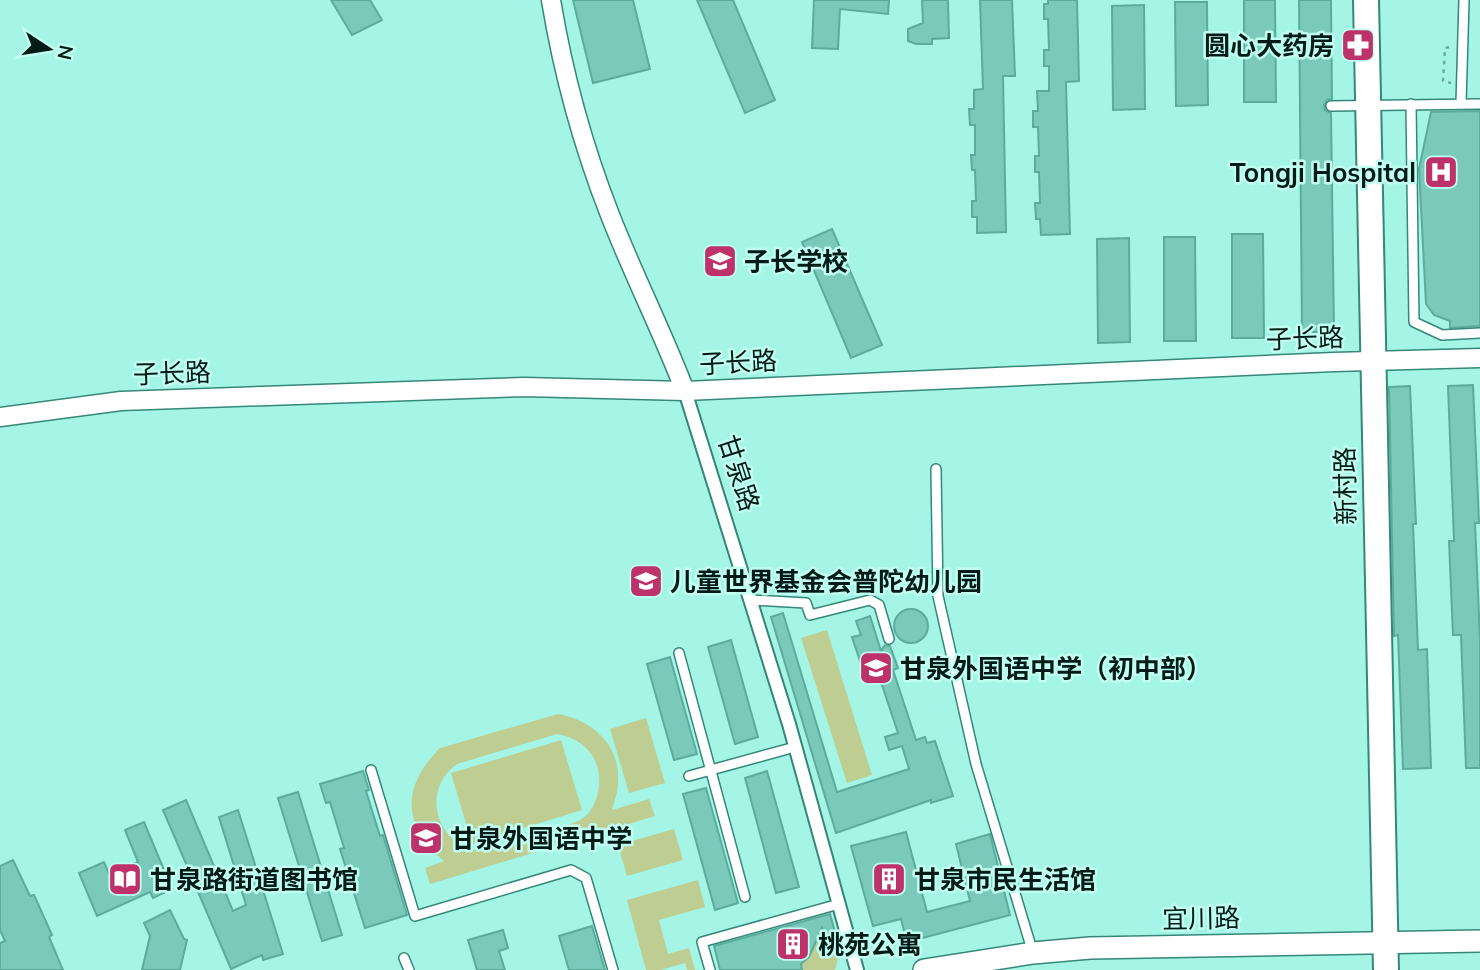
<svg xmlns="http://www.w3.org/2000/svg" width="1480" height="970" font-family="Mulish,'Noto Sans SC',sans-serif">
  <style>
    .green { fill: #bece92; fill-rule: evenodd }
    .building { fill: #7ac9ba; stroke: #5cac9d; stroke-width: 2 }
    .lines { fill: none; stroke-linecap: round; stroke-linejoin: round }
    .service-casing { stroke: #358779; stroke-width: 12 }
    .pedestrian-casing { stroke: #358779; stroke-width: 16 }
    .minor-casing { stroke: #358779; stroke-width: 21 }
    .tertiary-casing { stroke: #358779; stroke-width: 24 }
    .secondary-casing { stroke: #358779; stroke-width: 28 }
    .path { stroke: #6ba99d; stroke-width: 2.5; stroke-dasharray: 3.5 5; stroke-linecap: butt }
    .service { stroke: #fff; stroke-width: 9 }
    .pedestrian { stroke: #fff; stroke-width: 12 }
    .minor { stroke: #fff; stroke-width: 18 }
    .tertiary { stroke: #fff; stroke-width: 21 }
    .secondary { stroke: #fff; stroke-width: 24 }
    .labels { text-anchor: middle; dominant-baseline: central; stroke-width: 5; stroke-linejoin: round; paint-order: stroke }
    .poi-label { font-size: 26px; font-weight: bold; fill: #021b16; stroke: #c0fff1; text-anchor: start }
    .street-label { font-size: 26px; fill: #021b16; stroke: #c0fff1 }
  </style>
  <rect width="100%" height="100%" fill="#a4f5e5"/>
  <g class="green">
    <polygon points="827,630 872,775 847,783 801,638"/>
    <path d="M558,714c34,6 63,31 60,69 0,9 -4,19 -6,27l37,-11 6,17 -225,68 -5,-16 19,-7c-42,-35 -43,-74 -4,-113zM557,734c18,3 35,14 40,32 6,17 0,45 -17,54 -7,4 -18,6 -26,8 -24,8 -49,15 -73,23 -45,-5 -61,-61 -24,-87z"/>
    <polygon points="646,718 665,783 629,793 610,729"/>
    <polygon points="561,740 582,810 472,844 451,773"/>
    <polygon points="674,829 683,860 627,876 618,845"/>
    <polygon points="698,880 705,907 659,920 668,954 689,948 695,970 687,970 685,963 661,970 646,970 627,900"/>
    <path d="M818,916l10,37 12,-3 -5,20h-33l-2,-7c18,-9 10,-28 6,-44z"/>
  </g>
  <g class="building">
    <polygon points="331,0 370,0 382,20 352,35"/>
    <polygon points="573,0 633,0 650,69 593,83"/>
    <polygon points="697,0 733,0 775,100 745,113"/>
    <polygon points="814,0 889,0 888,14 840,9 838,49 812,48"/>
    <polygon points="922,0 948,0 949,38 932,39 932,44 916,44 908,41 908,29 923,23"/>
    <polygon points="980,0 1012,0 1015,76 1003,76 1006,232 977,233 977,217 972,217 972,201 976,201 975,170 972,170 971,155 975,155 975,125 970,125 969,109 974,109 974,90 983,89"/>
    <polygon points="1048,0 1077,0 1079,81 1066,82 1070,234 1041,235 1040,219 1036,219 1035,203 1040,203 1039,172 1035,172 1035,156 1039,156 1038,127 1033,127 1033,111 1038,111 1037,91 1049,91 1049,66 1044,66 1044,50 1049,50 1048,19 1044,19 1044,4 1048,4"/>
    <polygon points="1244,0 1275,0 1276,102 1244,102"/>
    <polygon points="1299,0 1331,0 1332,99 1327,100 1324,105 1325,110 1331,113 1334,332 1302,332"/>
    <polygon points="1175,2 1207,2 1208,105 1176,106"/>
    <polygon points="1144,5 1145,109 1113,110 1112,6"/>
    <polygon points="1480,111 1480,326 1450,328 1450,321 1434,315 1426,304 1419,169 1431,112"/>
    <polygon points="832,229 882,345 851,358 802,242"/>
    <polygon points="1232,234 1263,234 1264,338 1232,338"/>
    <polygon points="1164,237 1195,237 1196,341 1164,341"/>
    <polygon points="1129,238 1130,342 1098,343 1097,239"/>
    <polygon points="1473,385 1479,523 1475,523 1480,639 1480,768 1466,768 1461,635 1453,635 1449,541 1454,541 1448,386"/>
    <polygon points="1410,386 1416,524 1413,524 1418,650 1427,649 1431,768 1403,769 1398,635 1394,636 1389,387"/>
    <circle cx="911" cy="626" r="17"/>
    <polygon points="783,613 837,792 909,769 902,746 889,750 885,737 898,733 875,664 876,662 862,667 852,637 861,635 856,621 870,616 881,651 885,645 890,646 898,668 893,670 916,740 925,737 927,743 935,741 953,796 931,803 931,800 836,833 771,617"/>
    <polygon points="731,640 758,737 735,744 708,647"/>
    <polygon points="670,657 697,754 674,760 647,664"/>
    <polygon points="363,771 369,790 366,791 380,836 383,835 407,915 365,928 340,849 344,848 330,802 326,803 320,784"/>
    <polygon points="767,771 799,887 776,893 745,778"/>
    <polygon points="706,788 738,903 715,910 683,794"/>
    <polygon points="298,792 342,935 322,941 278,798"/>
    <polygon points="186,800 233,911 246,905 219,817 238,810 283,954 263,960 262,955 231,969 163,810"/>
    <polygon points="144,822 172,889 153,898 150,892 97,916 79,873 104,862 109,874 138,862 125,830"/>
    <polygon points="906,832 927,912 970,901 956,844 990,834 1010,915 907,942 901,919 873,926 851,846"/>
    <polygon points="13,860 30,896 34,895 52,935 49,937 63,970 0,970 0,943 5,941 0,930 0,866"/>
    <polygon points="170,910 184,939 187,940 180,970 142,970 150,936 144,923"/>
    <polygon points="830,914 840,950 828,953 822,928 809,957 801,964 802,970 720,970 714,946"/>
    <polygon points="592,926 605,970 569,970 559,936"/>
    <polygon points="503,930 508,948 499,951 505,970 477,970 468,940"/>
  </g>
  <g class="lines">
    <g class="service-casing">
      <g id="service">
        <polyline points="1411,104 1414,322 1442,335 1480,333"/>
        <polyline points="1461,104 1464,0"/>
        <polyline points="1331,106 1480,104"/>
        <polyline points="936,469 938,596 976,764 1033,953"/>
        <polyline points="752,600 806,603 810,615 870,600 879,605 889,639"/>
        <polyline points="679,653 745,897"/>
        <polyline points="371,770 415,916 571,870 586,878 613,970"/>
        <polyline points="689,776 795,747"/>
        <polyline points="404,958 409,970"/>
        <polyline points="710,970 702,942 839,904"/>
      </g>
    </g>
    <g class="pedestrian-casing">
      <polyline id="pedestrian" points="685,391 789,724 857,970"/>
    </g>
    <g class="minor-casing">
      <g id="minor">
        <path d="M551,0c12,73 32,146 59,215 23,59 52,116 75,176"/>
        <polyline points="0,417 121,401 524,387 685,391 1334,362 1480,358"/>
      </g>
    </g>
    <g class="tertiary-casing">
      <polyline id="tertiary" points="924,970 1033,953 1090,948 1480,941"/>
    </g>
    <g class="secondary-casing">
      <polyline id="secondary" points="1366,0 1386,970"/>
    </g>
    <polyline class="path" points="1449,47 1445,48 1443,81 1451,83"/>
    <use href="#service" class="service"/>
    <use href="#pedestrian" class="pedestrian"/>
    <use href="#minor" class="minor"/>
    <use href="#tertiary" class="tertiary"/>
    <use href="#secondary" class="secondary"/>
  </g>
  <defs>
    <g id="pharmacy-square" transform="scale(1.75)"><rect x="-9" y="-9" width="18" height="18" rx="4" fill="#bd326b" stroke="#c0fff1"/><path d="M-2-6h4v4h4v4h-4v4h-4v-4h-4v-4h4Z" fill="#fff"/></g>
    <g id="hospital-square" transform="scale(1.75)"><rect x="-9" y="-9" width="18" height="18" rx="4" fill="#bd326b" stroke="#c0fff1"/><path d="M-5-5h3v3.5h4V-5h3V5h-3V1.5h-4V5h-3Z" fill="#fff"/></g>
    <g id="school-square" transform="scale(1.75)"><rect x="-9" y="-9" width="18" height="18" rx="4" fill="#bd326b" stroke="#c0fff1"/><path d="M0-5L7-2L0 1L-7-2ZM-4 1L0 2.5L4 1V4Q0 6-4 4Z" fill="#fff"/></g>
    <g id="library-square" transform="scale(1.75)"><rect x="-9" y="-9" width="18" height="18" rx="4" fill="#bd326b" stroke="#c0fff1"/><path d="M-6-4Q-3-5.5-.7-3.5V5Q-3 3-6 4ZM6-4Q3-5.5 .7-3.5V5Q3 3 6 4Z" fill="#fff"/></g>
    <g id="building-square" transform="scale(1.75)"><rect x="-9" y="-9" width="18" height="18" rx="4" fill="#bd326b" stroke="#c0fff1"/><path d="M-4-6H4V6H1V3H-1V6H-4ZM-2.5-4.3h1.7v1.8h-1.7ZM.8-4.3h1.7v1.8H.8ZM-2.5-1h1.7V.8h-1.7ZM.8-1h1.7V.8H.8Z" fill="#fff"/></g>
  </defs>
  <g fill-rule="evenodd">
    <use href="#pharmacy-square" x="1358" y="45"/>
    <use href="#hospital-square" x="1441" y="172"/>
    <use href="#school-square" x="720" y="261"/>
    <use href="#school-square" x="646" y="581"/>
    <use href="#school-square" x="876" y="668"/>
    <use href="#school-square" x="426" y="838"/>
    <use href="#library-square" x="125" y="879"/>
    <use href="#building-square" x="889" y="879"/>
    <use href="#building-square" x="793" y="944"/>
  </g>
  <g class="labels">
    <g class="poi-label">
      <text x="1334" y="45" text-anchor="end">圆心大药房</text>
      <text x="1416" y="172" text-anchor="end">Tongji Hospital</text>
      <text x="744" y="261">子长学校</text>
      <text x="670" y="581">儿童世界基金会普陀幼儿园</text>
      <text x="900" y="668">甘泉外国语中学（初中部）</text>
      <text x="450" y="838">甘泉外国语中学</text>
      <text x="150" y="879">甘泉路街道图书馆</text>
      <text x="914" y="879">甘泉市民生活馆</text>
      <text x="818" y="944">桃苑公寓</text>
    </g>
    <g class="street-label">
      <text transform="translate(1305 338) rotate(-2)">子长路</text>
      <text transform="translate(738 362) rotate(-3)">子长路</text>
      <text transform="translate(172 373) rotate(-2)">子长路</text>
      <text transform="translate(739 473) rotate(72)">甘泉路</text>
      <text transform="translate(1345 486) rotate(-91)">新村路</text>
      <text transform="translate(1201 918) rotate(-1)">宜川路</text>
    </g>
  </g>
  <g transform="translate(49 49) rotate(102)" stroke="#c0fff1" stroke-width="5" paint-order="stroke">
  <path d="M0-5L12 26L0 18L-12 26Z" fill="#021b16"/>
  <text y="-10" font-size="19" font-weight="bold" text-anchor="middle" fill="#021b16">N</text>
  </g>
</svg>
